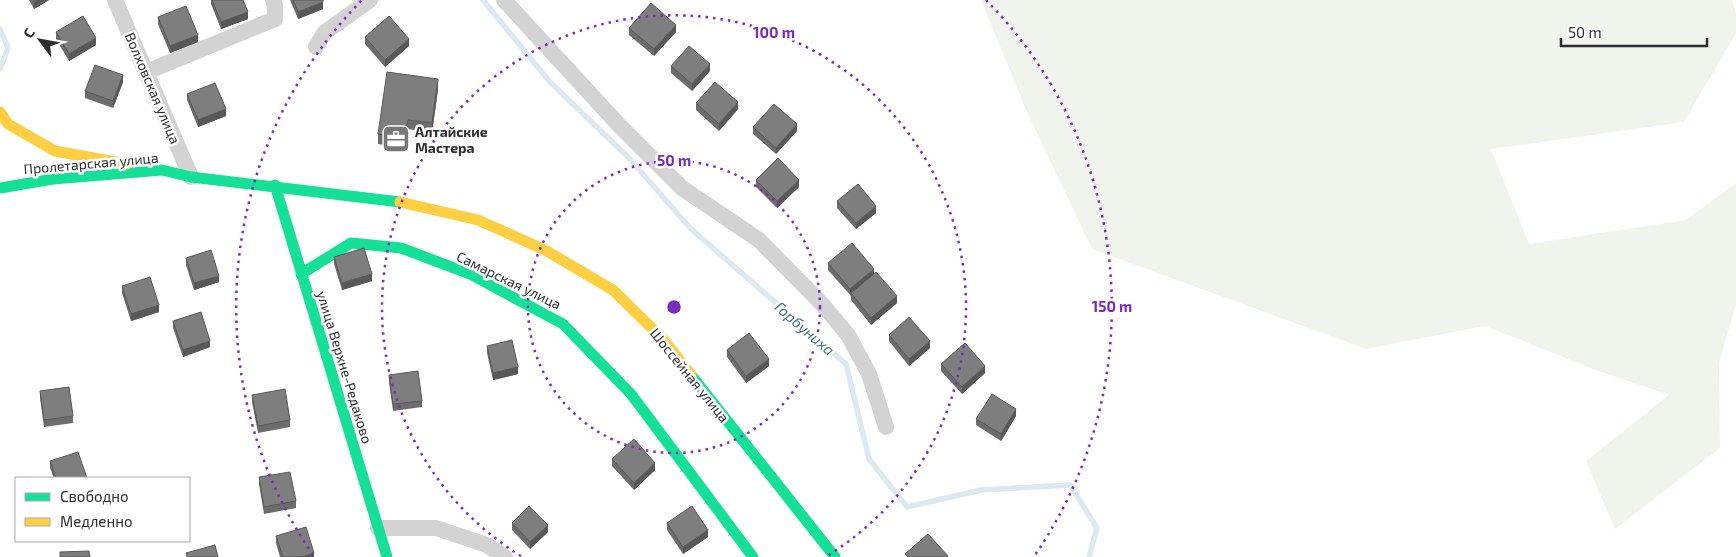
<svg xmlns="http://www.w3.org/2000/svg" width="1736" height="557" font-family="'Exo 2',sans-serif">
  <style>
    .green { fill: #f1f4ec }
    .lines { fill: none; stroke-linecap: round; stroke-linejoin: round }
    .stream { stroke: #dbe9f0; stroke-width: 5.5 }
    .street { stroke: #d3d3d3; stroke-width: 16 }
    .fast { stroke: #16e098; stroke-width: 11 }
    .slow { stroke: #ffcf43; stroke-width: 11 }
    .wall { fill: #6c6c6c }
    .shaded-wall { fill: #585858 }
    .building { fill: #7e7e7e; stroke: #585858 }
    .ring { fill: none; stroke: #7b2cbf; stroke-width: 2.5; stroke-dasharray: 2.5 5 }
    .labels { text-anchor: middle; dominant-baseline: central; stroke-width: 5; stroke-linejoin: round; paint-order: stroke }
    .street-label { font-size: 14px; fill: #2e2e2e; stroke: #fff }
    .poi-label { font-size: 14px; font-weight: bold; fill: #2e2e2e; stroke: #fff; text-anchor: start }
    .water-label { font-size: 15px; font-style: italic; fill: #42748b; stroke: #fff }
    .centre { fill: #7b2cbf; stroke: #fff; stroke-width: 2.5 }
    .ring-label { font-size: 15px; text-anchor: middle; font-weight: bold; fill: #7b2cbf; stroke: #fff; stroke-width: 5; stroke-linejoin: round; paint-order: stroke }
  </style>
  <rect width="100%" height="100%" fill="#fff"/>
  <polygon class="green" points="981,0 1732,0 1736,13 1736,33 1684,122 1491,149 1529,244 1686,220 1736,183 1736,304 1719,363 1720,448 1615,529 1586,461 1669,395 1593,369 1485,326 1366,349 1092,249 1027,112"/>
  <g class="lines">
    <g class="stream">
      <polyline points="483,0 550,82 629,158 690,228 846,364 869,459 907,507 981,490 1070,485 1097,528 1089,557"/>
      <polyline points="0,29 8,48 0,69"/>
    </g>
    <g class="street">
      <polyline points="115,0 191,177"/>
      <polyline points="504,0 618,124 682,188 759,240 823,305 848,335 869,374 886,427"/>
      <polyline points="316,47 324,33 370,0"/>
      <polyline points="146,72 275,19 275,5 273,0"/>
      <polyline points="378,528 436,528 487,545 505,557"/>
    </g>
    <g class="fast">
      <polyline points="275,185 387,557"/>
      <polyline points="0,188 53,179 162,170 191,177 400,202"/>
      <polyline points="301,274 351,243 401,248 470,274 563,324 631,394 753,557"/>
      <polyline points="691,375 835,557"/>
    </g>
    <g class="slow">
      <polyline points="0,112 8,124 55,151 127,164"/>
      <polyline points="400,202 478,220 545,250 613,290 663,339 691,375"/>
    </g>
  </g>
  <g class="wall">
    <polygon points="29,0 49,0 34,9"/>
    <polygon points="211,0 243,0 248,19 221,29 211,4"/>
    <polygon points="290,0 323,0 323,9 298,19"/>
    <polygon points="158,17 198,42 170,53 158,24"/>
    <polygon points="629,28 676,32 654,56 629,35"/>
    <polygon points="56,32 96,45 69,61 56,39"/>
    <polygon points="365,37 409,46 385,67 365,44"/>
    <polygon points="671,66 710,71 692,91 671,73"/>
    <polygon points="123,82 113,108 85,98 85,91"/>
    <polygon points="438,89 432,133 408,129 405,148 378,144 378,134"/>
    <polygon points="187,94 226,116 198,127 187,100"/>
    <polygon points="696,103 738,109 719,131 696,110"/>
    <polygon points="753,127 797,131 776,154 753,134"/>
    <polygon points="756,180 799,187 777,208 756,187"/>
    <polygon points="837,201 876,213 856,229 837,208"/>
    <polygon points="334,257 372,281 342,290 334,264"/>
    <polygon points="186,258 219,282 194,290 186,265"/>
    <polygon points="828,263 874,274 897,303 871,325 851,300 851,296 828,270"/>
    <polygon points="122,286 159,312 131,321 122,293"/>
    <polygon points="173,321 210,347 183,357 173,328"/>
    <polygon points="889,335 930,348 909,366 889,341"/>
    <polygon points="487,346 518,374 493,380 487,353"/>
    <polygon points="727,350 769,366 746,383 727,357"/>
    <polygon points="941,364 985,373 962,394 941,371"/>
    <polygon points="389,375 422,401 422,407 393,411 389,382"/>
    <polygon points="40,391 73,416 73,423 44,427 40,398"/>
    <polygon points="252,395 290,420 290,427 258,433 252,402"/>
    <polygon points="1016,416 1001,441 976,425 976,419"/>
    <polygon points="612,459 655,470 634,490 612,466"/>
    <polygon points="50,461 87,478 54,478 50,468"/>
    <polygon points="259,477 296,501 296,508 264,514 259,484"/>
    <polygon points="512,523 548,532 530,549 512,530"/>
    <polygon points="667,523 708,537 683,554 667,530"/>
    <polygon points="276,536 314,557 280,557 276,543"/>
  </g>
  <g class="shaded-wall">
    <polygon points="37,0 49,0 34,9 34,2"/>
    <polygon points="323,2 323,9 298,19 298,12"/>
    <polygon points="248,12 248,19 221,29 221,22"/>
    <polygon points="676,25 676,32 654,56 654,49"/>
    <polygon points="198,35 198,42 170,53 170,46"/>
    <polygon points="96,38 96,45 69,61 69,54"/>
    <polygon points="409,39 409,46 385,67 385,60"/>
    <polygon points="710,64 710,71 692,91 692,84"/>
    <polygon points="123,75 123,82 113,108 113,101"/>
    <polygon points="438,79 438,89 432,133 432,123"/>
    <polygon points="738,102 738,109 719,131 719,124"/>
    <polygon points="226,109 226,116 198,127 198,120"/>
    <polygon points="408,120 408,129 405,148 405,138"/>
    <polygon points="797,124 797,131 776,154 776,148"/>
    <polygon points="799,180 799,187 777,208 777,201"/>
    <polygon points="876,206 876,213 856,229 856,223"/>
    <polygon points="874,269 874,276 851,293 850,296 850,289"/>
    <polygon points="372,274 372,281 342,290 342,283"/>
    <polygon points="219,276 219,282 194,290 194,283"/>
    <polygon points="897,296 897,303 871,325 871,318"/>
    <polygon points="159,305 159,312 131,321 131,314"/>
    <polygon points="210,341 210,347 183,357 183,350"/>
    <polygon points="930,341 930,348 909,366 909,359"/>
    <polygon points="769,359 769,366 746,383 746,376"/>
    <polygon points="985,366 985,373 962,394 962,387"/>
    <polygon points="518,367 518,374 493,380 493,373"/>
    <polygon points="1016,409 1016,416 1001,441 1001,434"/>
    <polygon points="655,463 655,470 634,490 634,483"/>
    <polygon points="548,525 548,532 530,549 530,542"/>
    <polygon points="708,530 708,537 683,554 683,547"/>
    <polygon points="314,553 314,557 302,557"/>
  </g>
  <g class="building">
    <polygon points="212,0 243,0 248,12 221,22"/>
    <polygon points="293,0 323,0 323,2 298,12"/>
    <polygon points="651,3 676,25 654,49 629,28"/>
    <polygon points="186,6 198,35 170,46 158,17"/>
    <polygon points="83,16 96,38 69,54 56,32"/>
    <polygon points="389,16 409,39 385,60 365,37"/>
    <polygon points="689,46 710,64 692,84 671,66"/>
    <polygon points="95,65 123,75 113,101 85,91"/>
    <polygon points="387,72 438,79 432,123 408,120 405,138 378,134"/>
    <polygon points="715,82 738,102 719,124 696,103"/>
    <polygon points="215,83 226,109 198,120 187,94"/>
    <polygon points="774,104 797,124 776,148 753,127"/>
    <polygon points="778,158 799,180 777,201 756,180"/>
    <polygon points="858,184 876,206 856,223 837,201"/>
    <polygon points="852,243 874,269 850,289 828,263"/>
    <polygon points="364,248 372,274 342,283 334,257"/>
    <polygon points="211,250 219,276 194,283 186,258"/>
    <polygon points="876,272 897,296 871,318 851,293"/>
    <polygon points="150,277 159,305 131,314 122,286"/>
    <polygon points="201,312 210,341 183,350 173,321"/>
    <polygon points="909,317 930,341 909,359 889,335"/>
    <polygon points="749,333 769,359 746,376 727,350"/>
    <polygon points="512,340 518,367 493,373 487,346"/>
    <polygon points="965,343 985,366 962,387 941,364"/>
    <polygon points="418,371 422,401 393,404 389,375"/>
    <polygon points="69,387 73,416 44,420 40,391"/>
    <polygon points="285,389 290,420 258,426 252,395"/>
    <polygon points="992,394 1016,409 1001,434 976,419"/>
    <polygon points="634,439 655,463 634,483 612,459"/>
    <polygon points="78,452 87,478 56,478 50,461"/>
    <polygon points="290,472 296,501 264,507 259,477"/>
    <polygon points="529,506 548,525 530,542 512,523"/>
    <polygon points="692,506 708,530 683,547 667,523"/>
    <polygon points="306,527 314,553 302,557 283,557 276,536"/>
    <polygon points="928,534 948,556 946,557 908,557 905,554"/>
    <polygon points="215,545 218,557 187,557 186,553"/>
    <polygon points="89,551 90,557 60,557 60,552"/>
  </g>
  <g class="ring">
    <circle cx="674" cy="307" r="146"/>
    <path d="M521 556A292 292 0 1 1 827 556"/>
    <path d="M313 555A438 438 0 0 1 362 0M986 0A438 438 0 0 1 1035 555"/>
  </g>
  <defs>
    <g id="office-square" transform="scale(1.4375)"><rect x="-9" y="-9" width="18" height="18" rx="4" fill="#777" stroke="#fff"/><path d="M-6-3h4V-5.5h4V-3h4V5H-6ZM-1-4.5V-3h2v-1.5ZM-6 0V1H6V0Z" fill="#fff"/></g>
  </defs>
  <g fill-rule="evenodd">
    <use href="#office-square" x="396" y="139"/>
  </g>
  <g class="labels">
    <g class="street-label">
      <text transform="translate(153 88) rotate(67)">Волховская улица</text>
      <text transform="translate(91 163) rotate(-5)">Пролетарская улица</text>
      <text transform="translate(509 280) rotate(26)">Самарская улица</text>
      <text transform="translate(345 367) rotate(73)">улица Верхне-Редаково</text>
      <text transform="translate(690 375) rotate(51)">Шоссейная улица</text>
    </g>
    <g class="poi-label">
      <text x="415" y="131">Алтайские<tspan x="415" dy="16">Мастера</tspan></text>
    </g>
    <g class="water-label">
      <text transform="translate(805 328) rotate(41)">Горбуниха</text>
    </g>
  </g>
  <circle cx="674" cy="307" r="8" class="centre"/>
  <g class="ring-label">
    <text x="774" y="38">100 m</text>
    <text x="674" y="166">50 m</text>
    <text x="1112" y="312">150 m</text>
  </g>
  <rect x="15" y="477" width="175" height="65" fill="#ffffff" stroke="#ababab"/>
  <rect x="25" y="493" width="25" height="8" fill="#16e098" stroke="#ababab"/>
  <text x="60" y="502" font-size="15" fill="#2e2e2e">Свободно</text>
  <rect x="25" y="518" width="25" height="8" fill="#ffcf43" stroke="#ababab"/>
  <text x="60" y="527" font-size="15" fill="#2e2e2e">Медленно</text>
  <g transform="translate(40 40) rotate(302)" stroke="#ffffff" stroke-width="4" paint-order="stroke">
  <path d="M0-4L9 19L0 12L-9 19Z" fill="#2e2e2e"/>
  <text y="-8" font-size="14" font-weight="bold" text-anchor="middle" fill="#2e2e2e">С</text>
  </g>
  <path d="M1561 38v8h146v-8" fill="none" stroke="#2e2e2e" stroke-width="2.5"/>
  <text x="1568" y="38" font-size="15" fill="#2e2e2e" stroke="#ffffff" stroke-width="4" paint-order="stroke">50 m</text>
</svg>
